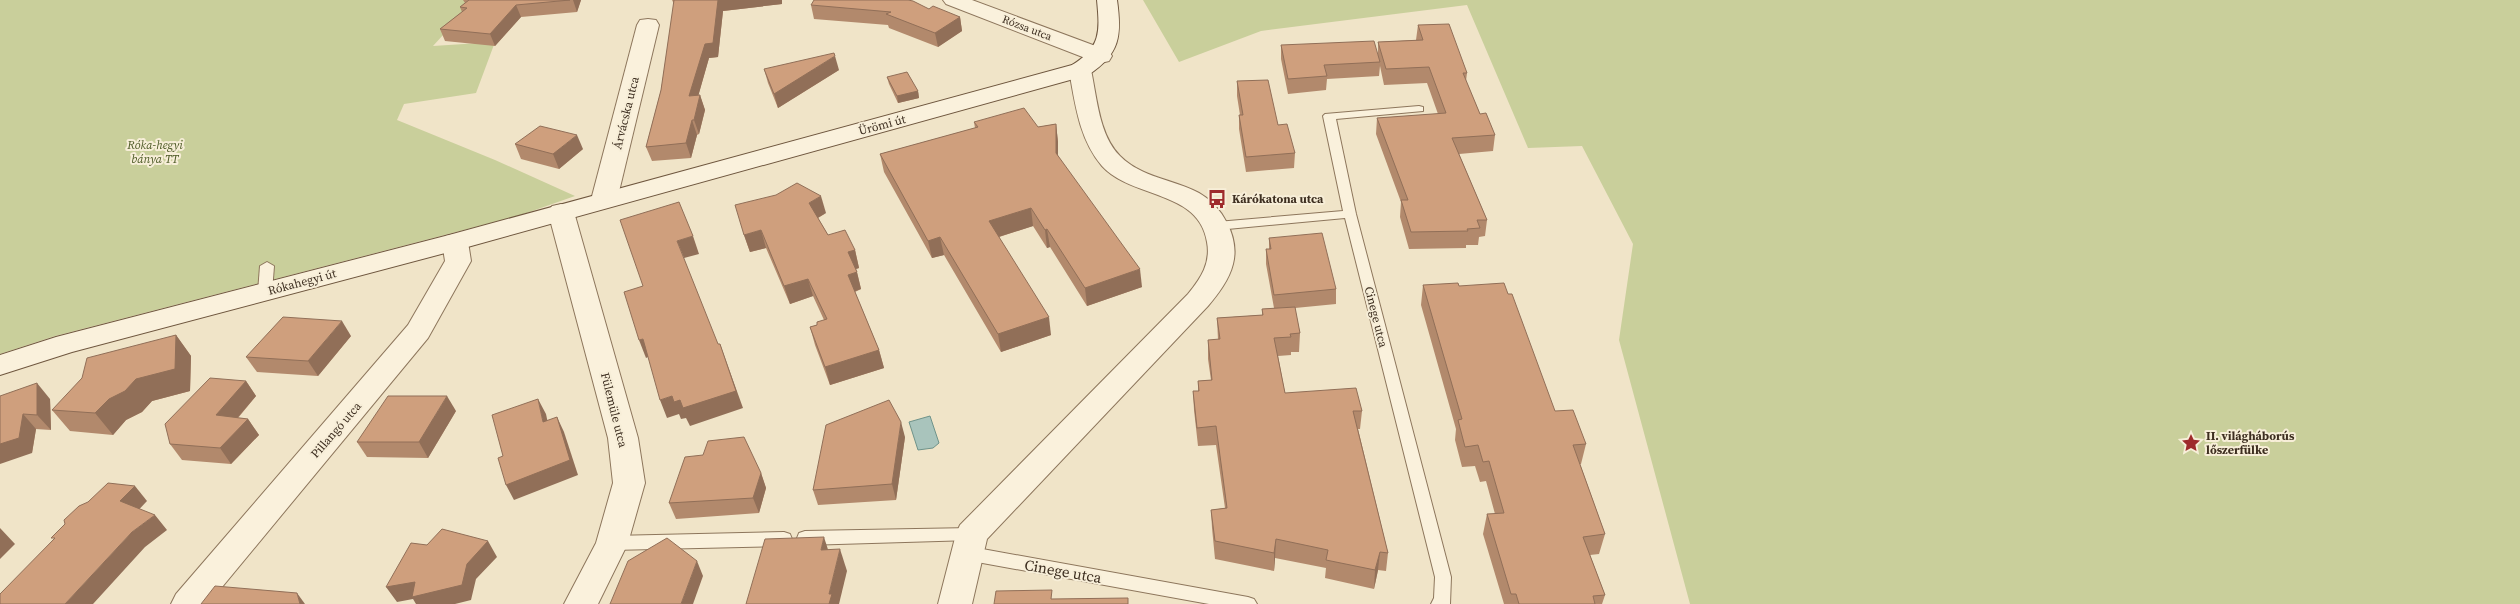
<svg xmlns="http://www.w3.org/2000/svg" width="2520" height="604" font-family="'Source Serif 4',serif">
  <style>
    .green { fill: #c9cf9b }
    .water { fill: #a9c4bc; stroke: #6f938a }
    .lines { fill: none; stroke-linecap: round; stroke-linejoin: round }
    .lane-casing { stroke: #8d765c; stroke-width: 2 }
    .street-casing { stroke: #8d765c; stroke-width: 2 }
    .secondary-casing { stroke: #6f573f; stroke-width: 2 }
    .lane { fill: #faf1dc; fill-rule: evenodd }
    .street { fill: #faf1dc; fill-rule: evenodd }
    .secondary { fill: #faf1dc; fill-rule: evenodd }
    .wall { fill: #b2896c }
    .shaded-wall { fill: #916f58 }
    .building { fill: #cf9f7d; stroke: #916f58 }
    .labels { text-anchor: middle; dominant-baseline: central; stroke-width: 4; stroke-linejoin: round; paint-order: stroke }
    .far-street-label { font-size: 11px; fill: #3d2e20; stroke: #f7eed8 }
    .street-label { font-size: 12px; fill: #3d2e20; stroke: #f7eed8 }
    .park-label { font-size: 12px; font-style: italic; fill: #4d5a26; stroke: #f7eed8 }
    .poi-label { font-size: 12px; font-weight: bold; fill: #3d2e20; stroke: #f7eed8; text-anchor: start }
    .near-street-label { font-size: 15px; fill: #3d2e20; stroke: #f7eed8 }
  </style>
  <rect width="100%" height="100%" fill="#f0e4c8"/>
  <g class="green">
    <polygon points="0,0 475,0 433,46 495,42 476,93 404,104 397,120 495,160 575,196 518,216 55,336 0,354"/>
    <polygon points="1143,0 2520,0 2520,604 1690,604 1619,340 1633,244 1582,146 1528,148 1467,5 1261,31 1179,62"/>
  </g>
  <polygon class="water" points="930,416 939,443 933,448 918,450 909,422"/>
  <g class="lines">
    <g class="lane-casing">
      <g id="lane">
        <polygon points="1419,106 1423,107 1423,111 1336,119 1356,214 1451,577 1450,604 1431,604 1434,598 1435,577 1345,218 1217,230 1211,226 1217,222 1343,211 1323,116 1325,114"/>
        <polygon points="267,262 274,266 272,292 265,297 258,292 260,266"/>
        <polygon points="972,528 978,529 980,534 978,539 972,540 805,545 799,543 797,538 799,533 805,531"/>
        <polygon points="784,532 790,534 792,539 790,544 784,546 612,550 606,548 604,543 606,538 612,536"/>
        <polygon points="966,546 1248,597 1254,599 1257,604 1209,604 966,560 960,558 958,553 960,548"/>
      </g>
    </g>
    <g class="street-casing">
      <g id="street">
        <polygon points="943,0 972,0 1109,51 1112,56 1109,61 1101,63 1093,61 946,4"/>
        <polygon points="648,19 656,20 659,25 617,200 613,205 604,208 595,205 591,200 637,25 640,20"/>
        <path d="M1080,63l8,2 3,5c6,28 8,65 29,86 22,22 53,23 79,37 23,13 41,44 34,71 -4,16 -15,30 -25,42l-221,233 -15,65h-34l18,-70 4,-9 228,-231c13,-16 23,-31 19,-52 -8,-52 -75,-43 -105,-76 -23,-27 -27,-63 -33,-96l3,-5z"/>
        <polygon points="561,204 570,206 574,212 638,438 645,483 628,543 598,604 564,604 596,543 613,483 608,438 548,212 552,206"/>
        <polygon points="455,234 464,236 468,242 471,261 428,338 208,604 171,604 176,594 408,325 445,261 442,242 446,236"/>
      </g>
    </g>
    <g class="secondary-casing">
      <path id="secondary" d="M1097,0h20c5,36 3,54 -29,75l-624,173 -392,104 -72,23v-20l56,-18 393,-102 623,-170c29,-18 28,-33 25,-65z"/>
    </g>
    <use href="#lane" class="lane"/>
    <use href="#street" class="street"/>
    <use href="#secondary" class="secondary"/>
  </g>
  <g class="wall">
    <polygon points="463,0 581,0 577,12 521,17 495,46 445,41 440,29 462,12 460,7 465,3"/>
    <polygon points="672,0 782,0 782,4 723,11 718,57 709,58 698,96 700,95 705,110 699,134 697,135 691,158 652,161 646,147 661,90 674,4"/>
    <polygon points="811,5 929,9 960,17 962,31 938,47 889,28 888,25 814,19"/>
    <polygon points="1418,25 1467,73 1466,81 1480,114 1495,135 1493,151 1459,154 1487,220 1485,236 1479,237 1478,245 1466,245 1466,248 1409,249 1400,217 1401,202 1376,134 1377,118 1438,114 1427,83 1384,85 1380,66 1379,76 1327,79 1326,90 1288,94 1281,59 1281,45 1378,55 1378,42 1416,40"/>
    <polygon points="764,69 839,70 778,108 768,83"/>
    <polygon points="887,77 918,91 919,98 898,103 889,84"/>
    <polygon points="1237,81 1278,125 1295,153 1294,168 1246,172 1239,129 1239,115 1240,115 1237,96"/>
    <polygon points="974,122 1038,127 1056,124 1058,142 1058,156 1142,287 1087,306 1050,247 1047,248 1033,226 999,237 1051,335 1001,352 944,255 932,258 884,172 880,154 975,128"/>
    <polygon points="515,144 583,149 559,169 521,159"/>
    <polygon points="826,213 818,218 828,235 855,250 859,268 856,269 861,289 855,292 879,350 884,368 830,385 815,345 810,327 817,325 824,320 813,296 790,304 766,248 750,252 744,235"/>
    <polygon points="1269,238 1336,289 1336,304 1295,308 1300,333 1299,352 1291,352 1291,355 1278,356 1285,393 1362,411 1360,429 1358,429 1388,553 1386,571 1378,570 1374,589 1325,578 1326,568 1275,558 1274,571 1215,559 1212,528 1211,510 1225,508 1216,445 1198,446 1194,410 1193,391 1198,391 1198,381 1211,380 1208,359 1208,340 1218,340 1217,318 1262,315 1262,309 1274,308 1266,264 1266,249 1269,249"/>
    <polygon points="1423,285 1459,286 1555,411 1586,444 1581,464 1580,464 1605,534 1599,554 1590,555 1605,595 1602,604 1504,604 1483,534 1487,514 1495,514 1486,481 1480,482 1475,466 1462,467 1455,440 1456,429 1421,305"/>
    <polygon points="176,335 191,356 190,391 152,401 142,412 126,420 113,435 70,431 52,410"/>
    <polygon points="351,336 318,376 257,372 246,357"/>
    <polygon points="246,381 256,396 238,418 248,419 259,435 231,464 182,460 170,444"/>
    <polygon points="0,396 50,399 51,430 36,429 32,453"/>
    <polygon points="456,411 428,458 367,457 357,442"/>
    <polygon points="905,437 896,500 818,505 813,490"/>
    <polygon points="703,455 761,473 766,488 759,513 676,519 669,503"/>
  </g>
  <g class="shaded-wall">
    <polygon points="573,0 581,0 577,12"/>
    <polygon points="718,0 782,0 782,4 723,11 718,57 709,58 694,111 689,96"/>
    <polygon points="516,5 521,17 495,46 490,34"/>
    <polygon points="960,17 962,31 938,47 935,33"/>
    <polygon points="835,56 839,70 778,108 774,94"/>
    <polygon points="918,91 919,98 898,103 897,96"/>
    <polygon points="700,95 705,110 699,134 694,120"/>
    <polygon points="692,120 697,135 691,158 686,143"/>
    <polygon points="1056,124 1058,142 1058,170 1056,153"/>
    <polygon points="577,135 583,149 559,169 553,154"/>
    <polygon points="821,196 826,213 814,220 809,203"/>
    <polygon points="1031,208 1033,226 992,239 989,221"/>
    <polygon points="1047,229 1050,247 1047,248 1045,230"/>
    <polygon points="761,230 766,248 750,252 744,235"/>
    <polygon points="693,236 699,254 684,258 677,241"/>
    <polygon points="940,237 944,255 932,258 928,241"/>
    <polygon points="855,250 859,268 852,270 848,252"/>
    <polygon points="1140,269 1142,287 1087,306 1085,288"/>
    <polygon points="857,272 861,289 853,292 848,275"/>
    <polygon points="808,279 813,296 790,304 784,286"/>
    <polygon points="1049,317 1051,335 1001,352 998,334"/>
    <polygon points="342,321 351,336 318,376 308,361"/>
    <polygon points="176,335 191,356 190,391 152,401 142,412 126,420 113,435 95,413 109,399"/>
    <polygon points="643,339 650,356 646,358 639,340"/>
    <polygon points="720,344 743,408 690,426 686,418 681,419 679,414 667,418 660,400 672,396"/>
    <polygon points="879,350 884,368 830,385 825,367"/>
    <polygon points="246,381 256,396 227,430 216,415"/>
    <polygon points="37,383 50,399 51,430 37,415"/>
    <polygon points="447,396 456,411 428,458 419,442"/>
    <polygon points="538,399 546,414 551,438 543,422"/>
    <polygon points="23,414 36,429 32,453 0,464 0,444"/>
    <polygon points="557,417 564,432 578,475 514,500 506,485"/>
    <polygon points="248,419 259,435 231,464 220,448"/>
    <polygon points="901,422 905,437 896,500 892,484"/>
    <polygon points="761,473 766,488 759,513 753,498"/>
    <polygon points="135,486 147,501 133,516 120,501"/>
    <polygon points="155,515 167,530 145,547 93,604 65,604 132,532"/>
    <polygon points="0,528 15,544 0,559"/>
    <polygon points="824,537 831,559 821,550"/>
    <polygon points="1276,539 1275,558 1274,571 1274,553"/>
    <polygon points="488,541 497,557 476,579 471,600 455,604 416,604 413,599 397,602 386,587"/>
    <polygon points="840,549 847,571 839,604 829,604 829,594"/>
    <polygon points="1380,552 1378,570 1374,589 1375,570"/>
    <polygon points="697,561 703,576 693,604 681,604"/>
    <polygon points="297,593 305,604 300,604"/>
  </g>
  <g class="building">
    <polygon points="469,0 570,0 516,5 490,34 440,29 467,8 460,7"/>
    <polygon points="674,0 718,0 713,43 705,44 689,96 700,95 694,120 692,120 686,143 646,147 661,90"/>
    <polygon points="814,0 908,0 913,1 929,9 933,6 960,17 935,33 886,14 891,12 811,5"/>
    <polygon points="1449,24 1467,73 1463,73 1480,114 1486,113 1495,135 1452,138 1487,220 1477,220 1480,228 1467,229 1468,231 1411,232 1401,200 1408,200 1377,118 1446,113 1429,67 1386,69 1378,42 1423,40 1418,25"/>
    <polygon points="1374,41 1380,62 1324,65 1327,76 1288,79 1281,45"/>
    <polygon points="834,53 835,56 774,94 764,69"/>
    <polygon points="907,72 918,91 897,96 887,77"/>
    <polygon points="1268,80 1278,125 1287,124 1295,153 1246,157 1239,115 1243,115 1237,81"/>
    <polygon points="1024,108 1038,127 1056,124 1056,153 1140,269 1085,288 1047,229 1045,230 1031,208 989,221 1049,317 998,334 940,237 928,241 880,154 978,127 974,122"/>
    <polygon points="540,126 577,135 553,154 515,144"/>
    <polygon points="797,183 821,196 809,203 828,235 845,230 855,250 848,252 857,272 848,275 879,350 825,367 810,327 817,325 817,322 827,319 808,279 784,286 761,230 744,235 735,205 776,195"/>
    <polygon points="679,202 693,236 677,241 718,344 720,344 736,391 683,408 680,400 674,402 672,396 660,400 643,339 639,340 624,292 643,286 620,220"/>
    <polygon points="1322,233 1336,289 1274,295 1266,249 1271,249 1269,238"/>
    <polygon points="1458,283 1459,286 1504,283 1508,294 1512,294 1555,411 1573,410 1586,444 1573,445 1605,534 1583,537 1605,595 1593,596 1595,604 1519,604 1516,594 1511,594 1487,514 1504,513 1489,461 1483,462 1478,445 1465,447 1458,420 1462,419 1423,285"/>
    <polygon points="1295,307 1300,333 1290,334 1291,337 1274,338 1285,393 1356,388 1362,411 1353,411 1388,553 1380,552 1375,570 1326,560 1328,550 1276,539 1274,553 1215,541 1211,510 1227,508 1216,426 1197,428 1193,391 1199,391 1198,381 1212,380 1208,340 1220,339 1217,318 1263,315 1262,309"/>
    <polygon points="283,317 342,321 308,361 246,357"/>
    <polygon points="176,335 175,369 136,379 125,391 109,399 95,413 52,410 82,378 87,358"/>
    <polygon points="210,378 246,381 216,415 248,419 220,448 170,444 165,424"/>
    <polygon points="37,383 37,415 23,414 19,438 0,444 0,396"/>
    <polygon points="388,396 447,396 419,442 357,442"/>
    <polygon points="538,399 543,422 557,417 570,460 506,485 498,458 503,456 492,415"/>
    <polygon points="889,400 901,422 892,484 813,490 826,425"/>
    <polygon points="744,437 761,473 753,498 669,503 685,457 703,455 708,441"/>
    <polygon points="108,483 135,486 120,501 155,515 132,532 65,604 0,604 0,594 55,538 51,538 65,524 64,520 79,506 88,502"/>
    <polygon points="442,529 488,541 467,564 462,585 412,597 415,582 386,587 411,543 427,545"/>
    <polygon points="824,537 821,550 840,549 829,594 832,594 829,604 746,604 765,539"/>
    <polygon points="667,538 697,561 681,604 610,604 628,561"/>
    <polygon points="215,586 297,593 300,604 201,604"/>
    <polygon points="1052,590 1051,599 1128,598 1128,604 994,604 996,591"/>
  </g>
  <defs>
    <g id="bus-bare" transform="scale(1.5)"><path d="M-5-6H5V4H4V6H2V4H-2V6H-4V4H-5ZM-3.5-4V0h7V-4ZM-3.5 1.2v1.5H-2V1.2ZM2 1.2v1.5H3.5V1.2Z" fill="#9e2a2b" stroke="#f7eed8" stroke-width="2.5" paint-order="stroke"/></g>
    <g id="sight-bare" transform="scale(1.5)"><path d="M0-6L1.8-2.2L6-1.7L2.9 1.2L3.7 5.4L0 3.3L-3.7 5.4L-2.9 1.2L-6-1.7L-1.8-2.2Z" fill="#9e2a2b" stroke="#f7eed8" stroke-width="2.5" paint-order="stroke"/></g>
  </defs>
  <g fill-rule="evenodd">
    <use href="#bus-bare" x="1217" y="199"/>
    <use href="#sight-bare" x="2191" y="443"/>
  </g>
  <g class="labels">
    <g class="far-street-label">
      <text transform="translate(1027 28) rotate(21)">Rózsa utca</text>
    </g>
    <g class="street-label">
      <text transform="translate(626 113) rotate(-76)">Árvácska utca</text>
      <text transform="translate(882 125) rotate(-15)">Ürömi út</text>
      <text transform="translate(302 282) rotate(-15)">Rókahegyi út</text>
      <text transform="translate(1376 317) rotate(76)">Cinege utca</text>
      <text transform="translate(614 410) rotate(76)">Fülemüle utca</text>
      <text transform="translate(336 430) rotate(-49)">Pillangó utca</text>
    </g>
    <g class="park-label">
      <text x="155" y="145">Róka-hegyi<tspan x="155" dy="14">bánya TT</tspan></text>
    </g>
    <g class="poi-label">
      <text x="1232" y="199">Kárókatona utca</text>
      <text x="2206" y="436">II. világháborús<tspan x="2206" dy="14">lőszerfülke</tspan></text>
    </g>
    <g class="near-street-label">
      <text transform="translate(1063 571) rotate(10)">Cinege utca</text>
    </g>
  </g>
</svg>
